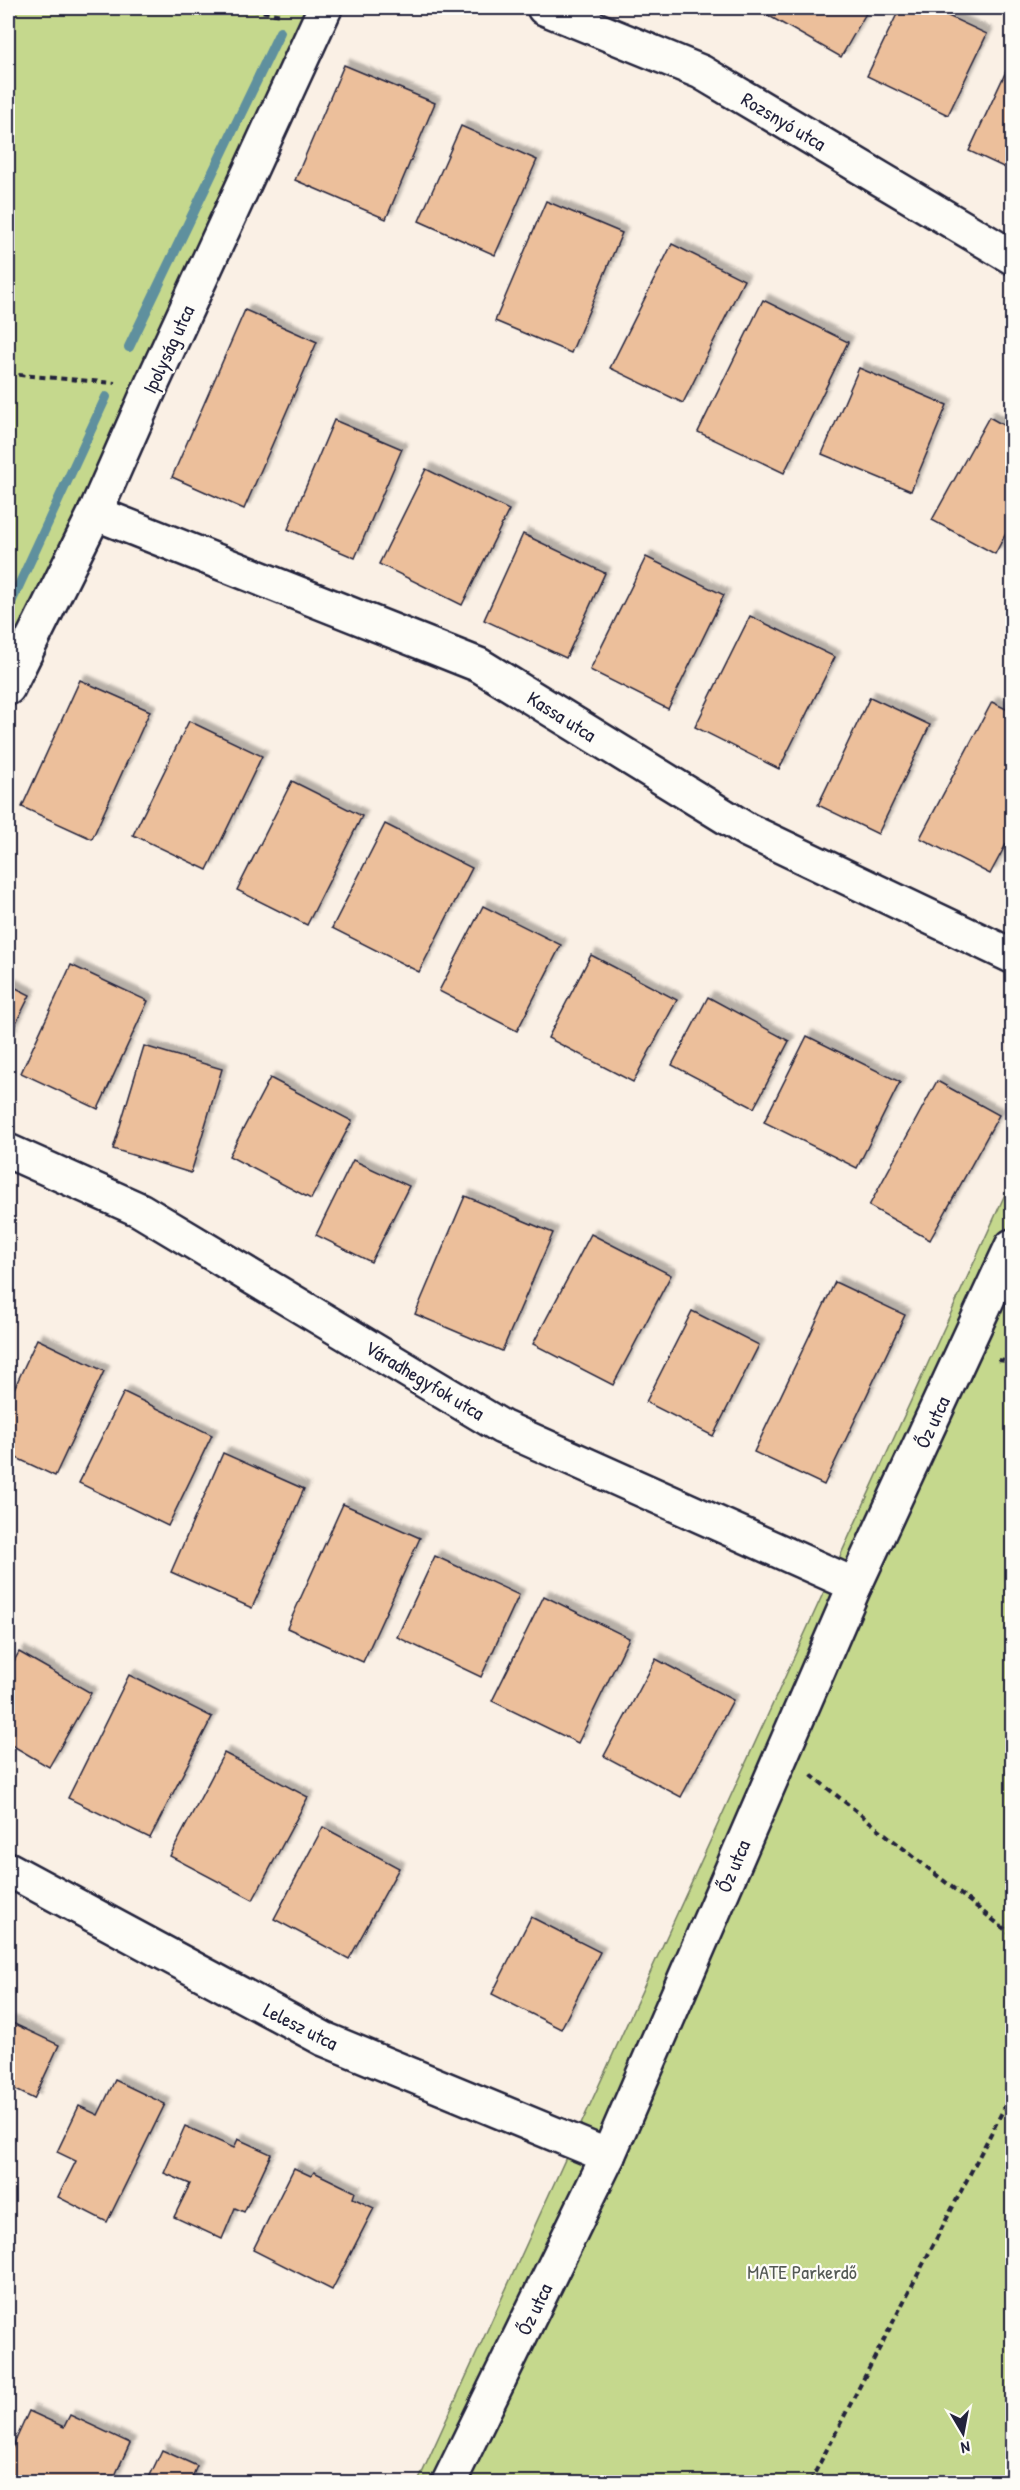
<svg xmlns="http://www.w3.org/2000/svg" width="1020" height="2490" font-family="'Patrick Hand',sans-serif">
  <style>
    .green { fill: #c5d88d; stroke: #747d64; stroke-width: 1.5 }
    .lines { fill: none; stroke-linecap: round; stroke-linejoin: round }
    .stream { stroke: #5f909e; stroke-width: 10 }
    .building { fill: #ecbf9b; stroke: #22223b; stroke-width: 1.5; filter: url(#shadow) }
    .street-casing { stroke: #22223b; stroke-width: 38 }
    .path { stroke: #22223b; stroke-width: 4; stroke-dasharray: 6 4.5; stroke-linecap: butt }
    .street { stroke: #fdfcf7; stroke-width: 33 }
    .labels { text-anchor: middle; dominant-baseline: central; stroke-width: 4.5; stroke-linejoin: round; paint-order: stroke }
    .street-label { font-size: 20px; fill: #22223b; stroke: #fdfcf7 }
    .park-label { font-size: 20px; fill: #535954; stroke: #fdfcf7 }
  </style>
  <defs>
    <filter id="shadow"><feDropShadow dx="5.5" dy="-5.5" stdDeviation="1.5" flood-color="#0004"/></filter>
  </defs>
  <rect width="100%" height="100%" fill="#faf0e5"/>
  <filter id="ink" filterUnits="userSpaceOnUse"><feTurbulence type="fractalNoise" baseFrequency=".0167" numOctaves="2"/><feDisplacementMap in="SourceGraphic" scale="12" xChannelSelector="R" yChannelSelector="G"/><feConvolveMatrix kernelMatrix="1 2 1 2 8 2 1 2 1" color-interpolation-filters="sRGB"/></filter>
  <g filter="url(#ink)">
    <g class="green">
      <polygon points="8,8 323,8 151,386 8,652"/>
      <polygon points="1012,1179 1012,2482 418,2482"/>
    </g>
    <g class="lines">
      <g class="stream">
        <polyline points="129,347 280,32"/>
        <polyline points="8,609 106,397"/>
      </g>
    </g>
    <g class="building">
      <polygon points="755,8 869,8 841,57"/>
      <polygon points="900,8 931,8 987,34 948,115 867,76"/>
      <polygon points="344,65 435,103 386,219 295,180"/>
      <polygon points="1009,65 1012,66 1012,171 969,151"/>
      <polygon points="461,126 537,160 495,255 419,221"/>
      <polygon points="546,201 622,233 571,353 495,321"/>
      <polygon points="672,244 744,280 683,403 610,368"/>
      <polygon points="763,300 848,342 784,473 698,432"/>
      <polygon points="245,310 317,342 244,509 172,477"/>
      <polygon points="859,368 947,405 911,491 822,454"/>
      <polygon points="989,417 1012,430 1012,522 995,554 932,520"/>
      <polygon points="334,420 402,449 355,558 288,529"/>
      <polygon points="426,469 509,510 462,605 379,564"/>
      <polygon points="523,534 605,573 566,658 484,620"/>
      <polygon points="646,557 724,595 668,709 590,670"/>
      <polygon points="750,616 835,657 779,769 695,727"/>
      <polygon points="80,680 150,711 92,839 22,807"/>
      <polygon points="870,697 930,725 878,834 818,805"/>
      <polygon points="992,702 1012,712 1012,833 990,874 920,838"/>
      <polygon points="189,721 262,756 207,870 133,835"/>
      <polygon points="292,781 362,816 307,925 237,890"/>
      <polygon points="385,824 472,868 419,972 332,928"/>
      <polygon points="483,906 561,945 517,1031 439,991"/>
      <polygon points="591,955 677,1000 633,1082 548,1038"/>
      <polygon points="71,965 148,1001 98,1109 21,1073"/>
      <polygon points="8,984 30,995 8,1039"/>
      <polygon points="708,997 789,1041 754,1108 672,1065"/>
      <polygon points="807,1036 900,1082 857,1168 764,1122"/>
      <polygon points="144,1046 222,1069 191,1173 113,1149"/>
      <polygon points="270,1078 352,1121 311,1199 229,1156"/>
      <polygon points="937,1081 999,1115 930,1240 869,1206"/>
      <polygon points="353,1160 409,1186 371,1262 316,1235"/>
      <polygon points="465,1196 553,1233 502,1351 415,1314"/>
      <polygon points="591,1234 671,1275 613,1385 533,1344"/>
      <polygon points="835,1282 905,1315 824,1485 754,1452"/>
      <polygon points="692,1311 759,1345 713,1436 646,1402"/>
      <polygon points="37,1339 104,1371 55,1476 8,1454 8,1402"/>
      <polygon points="124,1392 212,1435 168,1526 79,1483"/>
      <polygon points="223,1453 304,1489 252,1608 171,1572"/>
      <polygon points="343,1504 420,1538 363,1662 287,1628"/>
      <polygon points="435,1556 519,1595 481,1677 397,1637"/>
      <polygon points="544,1596 629,1638 578,1743 492,1701"/>
      <polygon points="19,1652 91,1693 49,1767 8,1743 8,1672"/>
      <polygon points="656,1659 733,1700 681,1797 604,1756"/>
      <polygon points="129,1675 212,1717 150,1838 68,1798"/>
      <polygon points="224,1753 308,1797 253,1900 170,1856"/>
      <polygon points="323,1827 399,1868 349,1959 274,1919"/>
      <polygon points="531,1917 600,1952 561,2029 492,1994"/>
      <polygon points="8,2021 59,2045 34,2099 10,2087 8,2091"/>
      <polygon points="115,2080 165,2104 107,2222 58,2197 76,2161 57,2152 79,2106 98,2115"/>
      <polygon points="185,2126 234,2148 238,2139 271,2154 244,2212 235,2208 222,2239 174,2217 190,2184 164,2173"/>
      <polygon points="294,2168 311,2176 314,2172 355,2192 353,2198 374,2208 332,2290 253,2250"/>
      <polygon points="29,2411 64,2427 70,2415 130,2443 112,2482 8,2482 8,2457"/>
      <polygon points="162,2450 197,2466 190,2482 147,2482"/>
    </g>
    <g class="lines">
      <g class="street-casing">
        <g id="street">
          <polyline points="544,8 701,72 1012,257"/>
          <polyline points="95,513 479,665 747,830 1012,956"/>
          <polyline points="8,688 95,513 151,386 325,8"/>
          <polyline points="8,1151 140,1210 502,1427 855,1585"/>
          <polyline points="8,1869 324,2039 608,2156"/>
          <polyline points="449,2482 608,2156 855,1585 1012,1246"/>
        </g>
      </g>
      <g class="path">
        <polyline points="242,8 282,15"/>
        <polyline points="8,374 115,383"/>
        <polyline points="998,1360 1012,1362"/>
        <polyline points="811,1775 1012,1935"/>
        <polyline points="810,2482 1012,2093"/>
      </g>
      <use href="#street" class="street"/>
    </g>
  </g>
  <g class="labels">
    <g class="street-label">
      <text transform="translate(784 121) rotate(31)">Rozsnyó utca</text>
      <text transform="translate(168 349) rotate(-65)">Ipolyság utca</text>
      <text transform="translate(562 716) rotate(32)">Kassa utca</text>
      <text transform="translate(425 1380) rotate(31)">Váradhegyfok utca</text>
      <text transform="translate(932 1422) rotate(-65)">Őz utca</text>
      <text transform="translate(733 1866) rotate(-67)">Őz utca</text>
      <text transform="translate(301 2026) rotate(27)">Lelesz utca</text>
      <text transform="translate(534 2309) rotate(-64)">Őz utca</text>
    </g>
    <g class="park-label">
      <text x="802" y="2271">MATE Parkerdő</text>
    </g>
  </g>
  <rect width="1020" height="2490" fill="none" stroke="#fdfcf7" stroke-width="30"/>
  <rect x="15" y="15" width="990" height="2460" fill="none" stroke="#22223b" stroke-width="2" filter="url(#ink)"/>
  <g transform="translate(963 2433) rotate(170)" stroke="#fdfcf7" stroke-width="4.5" paint-order="stroke">
  <path d="M0-4.5L10 22L0 15L-10 22Z" fill="#22223b"/>
  <text y="-9" font-size="16" font-weight="bold" text-anchor="middle" fill="#22223b">N</text>
  </g>
</svg>
